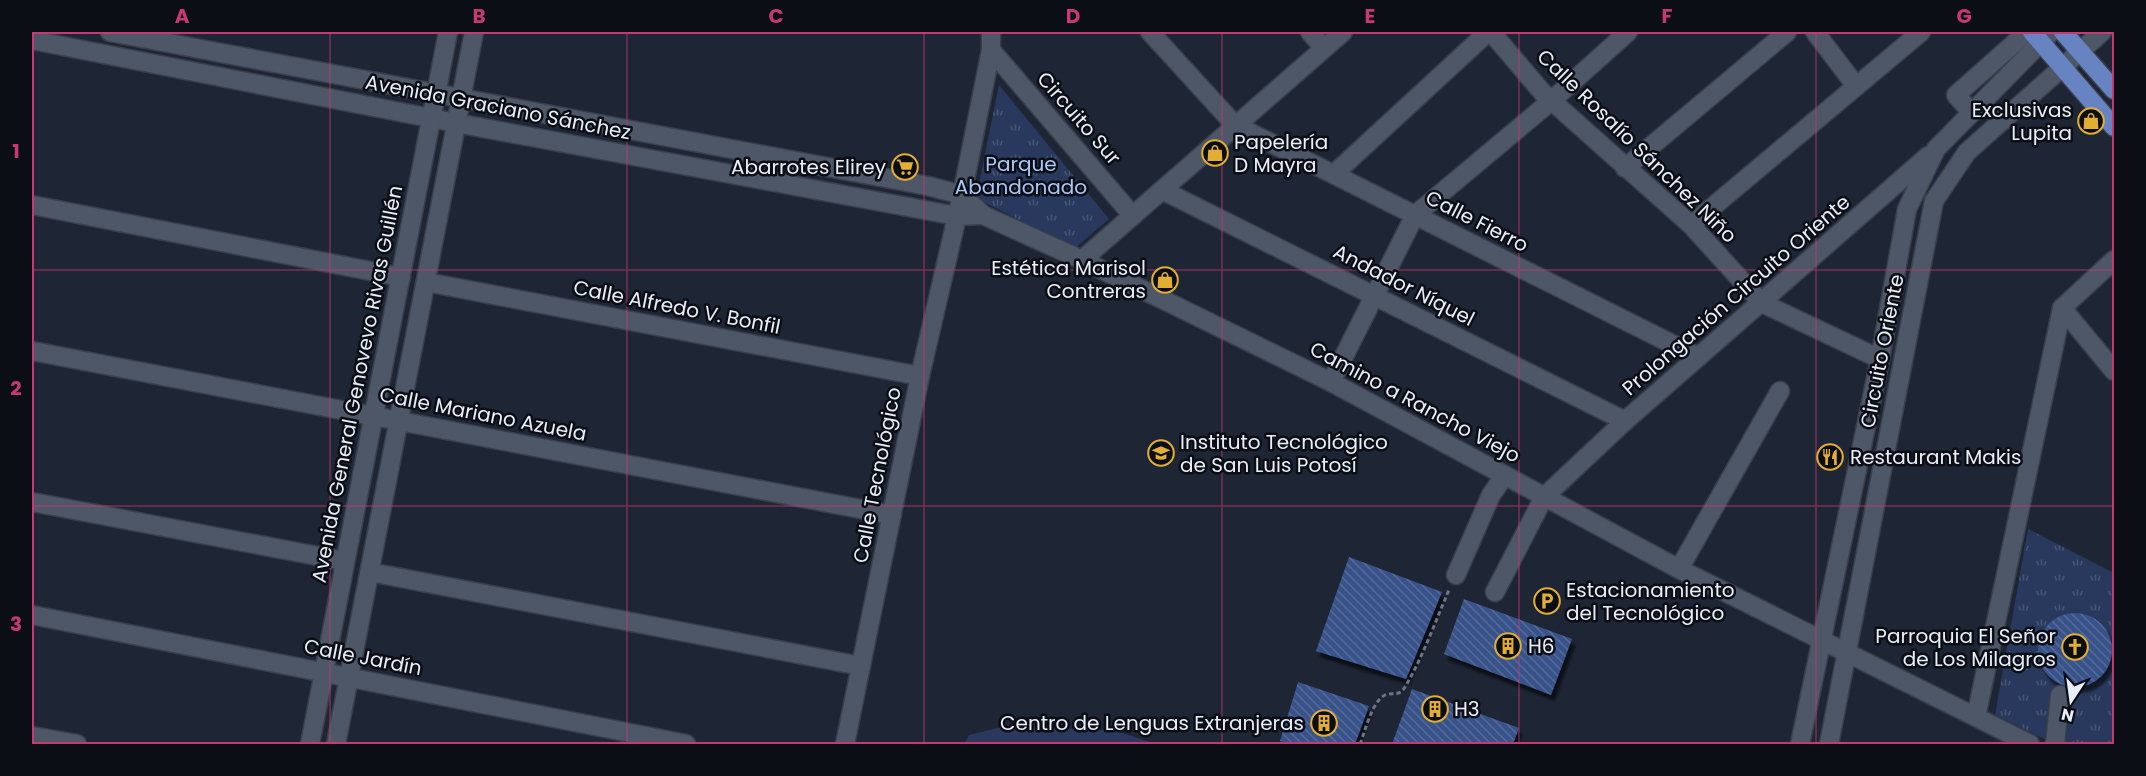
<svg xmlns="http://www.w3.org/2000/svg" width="2146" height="776" font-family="Poppins,sans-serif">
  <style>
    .grass { fill: #29395d }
    .park { fill: url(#park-tufts) }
    .building { fill: url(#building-back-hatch); filter: url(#shadow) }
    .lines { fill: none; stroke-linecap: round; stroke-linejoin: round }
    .minor-casing { stroke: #393f4c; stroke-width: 21 }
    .major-casing { stroke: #393f4c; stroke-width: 21 }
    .path { stroke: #6e7482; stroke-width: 3; stroke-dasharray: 4.5 3; stroke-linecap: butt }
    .minor { stroke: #4e5768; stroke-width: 18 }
    .major { stroke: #6783c1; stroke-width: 18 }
    .grid { fill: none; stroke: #c83873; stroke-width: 1.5; stroke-opacity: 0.55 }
    .labels { text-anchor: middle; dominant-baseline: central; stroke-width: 5; stroke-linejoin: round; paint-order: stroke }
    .street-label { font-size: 20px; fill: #e8edf8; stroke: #0b0e15 }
    .poi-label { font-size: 20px; fill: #e8edf8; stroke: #0b0e15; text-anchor: start }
    .park-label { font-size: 20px; fill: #acc5f7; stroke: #0b0e15 }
    .neatline { fill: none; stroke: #c83873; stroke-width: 2 }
    .grid-label { font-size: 20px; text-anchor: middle; font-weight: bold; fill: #c83873 }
  </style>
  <defs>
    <pattern id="park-tufts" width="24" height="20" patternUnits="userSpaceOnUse" patternTransform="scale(1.5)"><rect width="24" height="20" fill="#29395d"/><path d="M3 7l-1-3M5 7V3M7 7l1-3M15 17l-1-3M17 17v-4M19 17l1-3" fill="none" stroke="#485675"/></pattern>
    <pattern id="building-back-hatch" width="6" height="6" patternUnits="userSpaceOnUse" patternTransform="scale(1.5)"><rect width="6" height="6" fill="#395289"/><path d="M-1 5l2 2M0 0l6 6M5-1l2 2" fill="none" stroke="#566b9a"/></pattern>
    <filter id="shadow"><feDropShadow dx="3.5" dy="6" stdDeviation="1.5" flood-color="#0009"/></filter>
  </defs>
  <rect width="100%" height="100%" fill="#1e2534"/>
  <polygon class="grass" points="1010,725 1116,731 1156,744 964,744 969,735"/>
  <g class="park">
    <polygon points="999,85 1109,219 1075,248 976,198"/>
    <polygon points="2028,529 2114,573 2114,744 2055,744 1995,715"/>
  </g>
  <g class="building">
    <polygon points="1349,557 1442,592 1406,679 1316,651"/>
    <polygon points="1464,599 1572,639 1551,695 1444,654"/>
    <circle cx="2075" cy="650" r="37"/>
    <polygon points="1298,682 1369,706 1355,744 1289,744 1280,741"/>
    <polygon points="1412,689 1519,728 1513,744 1392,744"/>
  </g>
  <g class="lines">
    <g class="minor-casing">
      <g id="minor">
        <path d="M110,32c272,52 545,100 818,154l34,9 21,20 99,45 249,122 348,187 351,175"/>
        <polyline points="1150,32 1235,125 1698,357"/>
        <polyline points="1310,32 1324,48"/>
        <polyline points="1491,32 1543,93 1691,225 1762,303 1880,359"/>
        <polyline points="1815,32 1856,86"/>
        <polyline points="32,40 456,123 957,216 983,215"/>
        <polyline points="991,50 1133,216"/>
        <polyline points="1972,113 1956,95 2027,32"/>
        <polyline points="1625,168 1787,32"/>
        <polyline points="1334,174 1488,32"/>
        <polyline points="1162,190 1625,421"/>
        <polyline points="32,205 401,277"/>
        <polyline points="1691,225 1921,32"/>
        <polyline points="1082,260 1343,32"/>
        <polyline points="426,282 920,376"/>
        <polyline points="2062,308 2114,371"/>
        <polyline points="32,351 892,515"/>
        <polyline points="1331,382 1415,215 1551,101 1628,32"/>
        <polyline points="32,502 344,561"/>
        <polyline points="1679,569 1780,391"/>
        <polyline points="370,572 861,666"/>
        <polyline points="1456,575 1491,495 1505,475"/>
        <polyline points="1495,592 1544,497 1625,421 1928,156"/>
        <polyline points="32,615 686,744"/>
        <polyline points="1976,717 2062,308 2114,260"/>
        <polyline points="32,736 77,744"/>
        <polyline points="310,744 448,32"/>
        <polyline points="336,744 474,32"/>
        <polyline points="845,744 920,376 962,195 991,50 991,32"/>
        <polyline points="1800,744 1880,359 1907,209 1936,149 2051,32"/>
        <polyline points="1829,744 1934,201 1967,152 2102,32"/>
        <polyline points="2055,744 2060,695"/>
      </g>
    </g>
    <g class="major-casing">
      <g id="major">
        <polyline points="2032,32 2114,127"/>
        <polyline points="2063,32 2114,90"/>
      </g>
    </g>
    <path class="path" d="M1360,744c5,-12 12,-43 25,-49 8,-3 14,2 20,-8 18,-30 30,-65 44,-97"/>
    <use href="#minor" class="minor"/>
    <use href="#major" class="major"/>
  </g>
  <path class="grid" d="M330,32v712M627,32v712M924,32v712M1222,32v712M1519,32v712M1816,32v712M32,270h2082M32,506h2082"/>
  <defs>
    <g id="shop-ring" transform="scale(1.35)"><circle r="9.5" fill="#0b0e15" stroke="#e2af34" stroke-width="1.5"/><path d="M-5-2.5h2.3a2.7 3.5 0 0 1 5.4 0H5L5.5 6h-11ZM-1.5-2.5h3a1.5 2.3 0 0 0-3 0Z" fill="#e2af34"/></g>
    <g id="supermarket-ring" transform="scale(1.35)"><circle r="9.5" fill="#0b0e15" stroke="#e2af34" stroke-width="1.5"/><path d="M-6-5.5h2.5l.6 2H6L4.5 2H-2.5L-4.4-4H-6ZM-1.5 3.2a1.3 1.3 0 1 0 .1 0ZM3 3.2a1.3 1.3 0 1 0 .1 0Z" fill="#e2af34"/></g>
    <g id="university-ring" transform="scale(1.35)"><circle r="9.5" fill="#0b0e15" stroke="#e2af34" stroke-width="1.5"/><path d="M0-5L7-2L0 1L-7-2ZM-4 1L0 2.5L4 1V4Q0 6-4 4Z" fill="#e2af34"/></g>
    <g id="restaurant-ring" transform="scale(1.35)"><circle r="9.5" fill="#0b0e15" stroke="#e2af34" stroke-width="1.5"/><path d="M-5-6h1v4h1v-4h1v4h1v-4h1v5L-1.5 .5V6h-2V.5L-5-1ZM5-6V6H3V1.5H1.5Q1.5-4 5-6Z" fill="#e2af34"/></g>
    <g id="parking-ring" transform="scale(1.35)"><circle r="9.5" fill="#0b0e15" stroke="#e2af34" stroke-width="1.5"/><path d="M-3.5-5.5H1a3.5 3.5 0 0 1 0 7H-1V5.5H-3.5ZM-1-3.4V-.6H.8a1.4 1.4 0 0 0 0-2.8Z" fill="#e2af34"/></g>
    <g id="building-ring" transform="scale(1.35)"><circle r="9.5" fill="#0b0e15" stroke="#e2af34" stroke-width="1.5"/><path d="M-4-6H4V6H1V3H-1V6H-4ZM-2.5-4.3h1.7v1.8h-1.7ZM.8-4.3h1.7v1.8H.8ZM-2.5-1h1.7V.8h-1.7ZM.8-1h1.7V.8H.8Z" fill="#e2af34"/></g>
    <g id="church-ring" transform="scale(1.35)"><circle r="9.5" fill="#0b0e15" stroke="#e2af34" stroke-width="1.5"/><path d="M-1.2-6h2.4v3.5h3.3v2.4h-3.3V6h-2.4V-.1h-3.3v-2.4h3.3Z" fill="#e2af34"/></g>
  </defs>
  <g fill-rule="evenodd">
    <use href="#shop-ring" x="2091" y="121"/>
    <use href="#shop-ring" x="1215" y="153"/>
    <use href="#supermarket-ring" x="905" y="167"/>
    <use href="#shop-ring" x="1165" y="280"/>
    <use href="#university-ring" x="1161" y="453"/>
    <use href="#restaurant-ring" x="1830" y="457"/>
    <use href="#parking-ring" x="1547" y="601"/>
    <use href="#building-ring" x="1508" y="646"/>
    <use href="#church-ring" x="2075" y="647"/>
    <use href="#building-ring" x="1435" y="709"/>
    <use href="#building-ring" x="1324" y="723"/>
  </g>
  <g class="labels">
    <g class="street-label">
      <text transform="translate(498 107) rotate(11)">Avenida Graciano Sánchez</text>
      <text transform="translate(1079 118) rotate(49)">Circuito Sur</text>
      <text transform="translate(1637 146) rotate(44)">Calle Rosalío Sánchez Niño</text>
      <text transform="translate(1477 221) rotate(27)">Calle Fierro</text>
      <text transform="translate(1404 285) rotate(27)">Andador Níquel</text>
      <text transform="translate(1736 295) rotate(-41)">Prolongación Circuito Oriente</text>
      <text transform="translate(677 307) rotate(11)">Calle Alfredo V. Bonfil</text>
      <text transform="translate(1882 351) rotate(-79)">Circuito Oriente</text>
      <text transform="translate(357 384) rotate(-79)">Avenida General Genovevo Rivas Guillén</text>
      <text transform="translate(1415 402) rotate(28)">Camino a Rancho Viejo</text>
      <text transform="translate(483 414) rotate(11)">Calle Mariano Azuela</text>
      <text transform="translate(877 475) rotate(-79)">Calle Tecnológico</text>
      <text transform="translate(363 657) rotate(11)">Calle Jardín</text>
    </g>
    <g class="poi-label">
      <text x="2072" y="110" text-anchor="end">Exclusivas<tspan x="2072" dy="23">Lupita</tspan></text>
      <text x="1234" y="142">Papelería<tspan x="1234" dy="23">D Mayra</tspan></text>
      <text x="886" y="167" text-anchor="end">Abarrotes Elirey</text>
      <text x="1146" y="268" text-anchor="end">Estética Marisol<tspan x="1146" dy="23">Contreras</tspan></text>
      <text x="1180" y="442">Instituto Tecnológico<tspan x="1180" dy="23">de San Luis Potosí</tspan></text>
      <text x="1850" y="457">Restaurant Makis</text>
      <text x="1566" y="590">Estacionamiento<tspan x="1566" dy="23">del Tecnológico</tspan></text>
      <text x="2056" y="636" text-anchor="end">Parroquia El Señor<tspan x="2056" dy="23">de Los Milagros</tspan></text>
      <text x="1528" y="646">H6</text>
      <text x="1454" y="709">H3</text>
      <text x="1304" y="723" text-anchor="end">Centro de Lenguas Extranjeras</text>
    </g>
    <g class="park-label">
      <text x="1021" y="164">Parque<tspan x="1021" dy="23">Abandonado</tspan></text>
    </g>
  </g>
  <rect width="2146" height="776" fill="none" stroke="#0b0e15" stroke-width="66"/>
  <g transform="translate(2071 701) rotate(193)" stroke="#0b0e15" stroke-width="4.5" paint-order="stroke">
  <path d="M0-4.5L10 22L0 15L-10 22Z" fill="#e8edf8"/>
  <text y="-9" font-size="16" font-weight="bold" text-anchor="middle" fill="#e8edf8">N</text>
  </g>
  <rect x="33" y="33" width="2080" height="710" class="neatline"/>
  <g class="grid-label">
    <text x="182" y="23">A</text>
    <text x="479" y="23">B</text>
    <text x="776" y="23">C</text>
    <text x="1073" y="23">D</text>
    <text x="1370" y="23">E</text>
    <text x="1667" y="23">F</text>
    <text x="1964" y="23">G</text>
    <text x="16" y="158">1</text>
    <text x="16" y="395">2</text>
    <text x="16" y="631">3</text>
  </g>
</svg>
